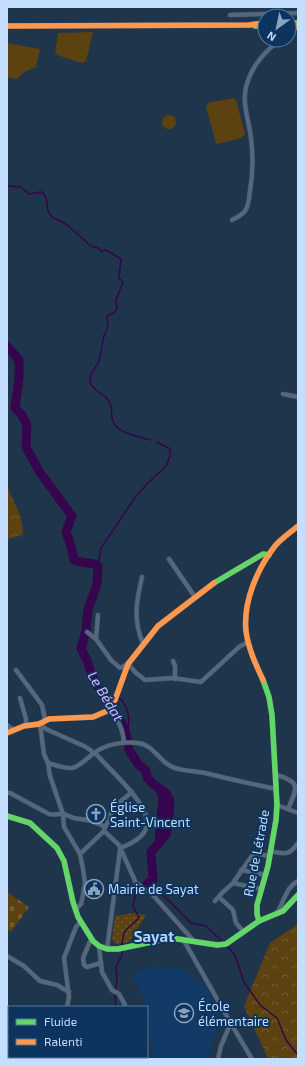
<svg xmlns="http://www.w3.org/2000/svg" width="305" height="1066" font-family="'Exo 2',sans-serif">
  <style>
    .built { fill: #113a66 }
    .grass { fill: url(#grass-dots) }
    .forest { fill: url(#forest-crowns) }
    .cemetery { fill: url(#cemetery-stones) }
    .pitch { fill: #5c4111 }
    .lines { fill: none; stroke-linecap: round; stroke-linejoin: round }
    .stream { stroke: #35054d; stroke-width: 1.5 }
    .river { stroke: #35054d; stroke-width: 9 }
    .street-casing { stroke: #425367; stroke-width: 5 }
    .fast-casing { stroke: #425367; stroke-width: 6 }
    .slow-casing { stroke: #425367; stroke-width: 6 }
    .street { stroke: #55677c; stroke-width: 4 }
    .fast { stroke: #63d668; stroke-width: 5.5 }
    .slow { stroke: #ff974d; stroke-width: 5.5 }
    .labels { text-anchor: middle; dominant-baseline: central; stroke-width: 4; stroke-linejoin: round; paint-order: stroke }
    .poi-label { font-size: 13px; fill: #c3defe; stroke: #0c345e; text-anchor: start }
    .street-label { font-size: 13px; fill: #c3defe; stroke: #0c345e }
    .water-label { font-size: 14px; font-style: italic; fill: #e1b8f8; stroke: #0c345e }
    .quarter-label { font-size: 15px; font-weight: bold; fill: #b1d1f8; stroke: #0c345e }
  </style>
  <defs>
    <pattern id="grass-dots" width="8" height="8" patternUnits="userSpaceOnUse"><rect width="8" height="8" fill="#5c4111"/><path d="M2 2h.1M6 6h.1" fill="none" stroke="#725c35" stroke-width="1.8" stroke-linecap="round"/></pattern>
    <pattern id="forest-crowns" width="20" height="18" patternUnits="userSpaceOnUse"><rect width="20" height="18" fill="#5c4111"/><path d="M2 6a3 3 0 1 1 6 0M12 15a3 3 0 1 1 6 0" fill="none" stroke="#725c35"/></pattern>
    <pattern id="cemetery-stones" width="16" height="16" patternUnits="userSpaceOnUse"><rect width="16" height="16" fill="#5c4111"/><path d="M2 7V4a2 2 0 0 1 4 0v3zM10 15v-3a2 2 0 0 1 4 0v3z" fill="#725c35"/></pattern>
  </defs>
  <rect width="100%" height="100%" fill="#1f354b"/>
  <polygon class="built" points="152,966 183,969 198,982 201,980 207,989 221,1015 199,1019 201,1029 215,1027 218,1034 211,1038 211,1044 208,1059 154,1059 152,1056 147,1007 133,976"/>
  <polygon class="grass" points="134,913 146,915 129,942 116,944 112,939 115,916"/>
  <g class="forest">
    <polygon points="7,486 21,517 23,535 7,539"/>
    <polygon points="298,924 298,1059 268,1059 244,1006 270,943"/>
  </g>
  <polygon class="cemetery" points="7,892 29,907 11,932 7,929"/>
  <g class="pitch">
    <polygon points="93,32 86,61 82,63 57,55 55,52 58,33"/>
    <polygon points="7,43 40,49 36,67 24,72 17,79 7,77"/>
    <polygon points="233,98 236,100 245,134 241,138 218,144 216,143 206,107 208,103"/>
    <circle cx="169" cy="122" r="7"/>
    <polygon points="218,1017 219,1026 202,1028 201,1019"/>
  </g>
  <g class="lines">
    <g class="stream">
      <path d="M7,186l14,1 8,7 12,-2 2,1 3,5 2,13 4,6 14,7 25,22 7,2 3,3 5,-1 15,9 -2,17v2l4,4 -7,18 1,9 -3,4 -7,3c-1,3 1,5 1,9 0,2 -2,6 -3,8 -4,10 -3,21 -7,30 -3,6 -9,11 -8,17 0,9 13,13 18,20 5,6 3,11 4,18 2,15 25,18 38,22"/>
      <polyline points="98,566 101,548 136,496 147,484 166,466 170,456 170,449 157,442"/>
      <path d="M117,697c11,5 15,26 9,36"/>
      <polyline points="153,880 154,889 166,898 191,923 206,926 223,942"/>
      <polyline points="226,945 235,955 244,982 260,1005 277,1018 286,1040 298,1055"/>
      <path d="M122,947c0,-6 1,-15 6,-19 4,-4 8,-5 11,-11l-6,-10 3,-17"/>
      <polyline points="116,1007 115,998 117,978 116,967 122,955 122,950"/>
      <polyline points="123,1057 123,1059"/>
    </g>
    <g class="river">
      <polyline points="7,346 19,360 19,379 15,408 22,415 27,425 26,447 39,471 72,516 66,532 71,546 74,560 76,561 94,564"/>
      <polyline points="96,565 98,566 97,584 88,610 86,630 81,649 86,658 95,683 123,725 126,733 129,750 138,764 146,771 147,777 153,784 166,793 170,801 169,815 166,835 151,852 153,880 147,884"/>
      <polyline points="159,843 163,796 160,790"/>
    </g>
    <g class="street-casing">
      <g id="street">
        <polyline points="230,15 298,13"/>
        <polyline points="289,33 296,27"/>
        <path d="M232,220c4,-2 10,-5 13,-9 4,-5 4,-13 5,-20 3,-17 3,-36 1,-53 -2,-18 -9,-33 -5,-51 5,-21 18,-35 34,-47"/>
        <polyline points="283,394 298,397"/>
        <polyline points="169,559 195,597"/>
        <path d="M142,577c-6,26 -9,42 1,67"/>
        <polyline points="98,615 96,639 111,660 120,668 128,664 136,673 145,680 173,678 201,682 239,647 248,642"/>
        <polyline points="87,632 96,639"/>
        <polyline points="173,661 175,666 175,679"/>
        <polyline points="16,670 42,705 45,719"/>
        <polyline points="20,698 26,719 26,725"/>
        <path d="M107,711c11,6 16,19 17,32"/>
        <polyline points="40,724 44,754 48,763 50,776 63,814 64,827 80,854 83,869 85,883 83,895 81,904 75,910"/>
        <path d="M40,724l6,5 40,18 11,8c13,15 52,49 50,69 -1,13 -16,20 -27,24"/>
        <polyline points="7,725 14,730"/>
        <path d="M48,763c7,2 17,6 24,5 9,-2 15,-10 22,-15 12,-9 30,-12 44,-10 17,2 22,21 37,25 9,3 20,3 30,5 24,6 47,11 71,16"/>
        <path d="M276,775c26,7 21,13 12,34"/>
        <path d="M7,793h3l39,21c5,1 8,0 13,0 4,0 8,3 12,4 12,2 20,2 31,9l-1,4 15,14 17,38 16,11 41,46"/>
        <polyline points="277,805 298,813"/>
        <polyline points="105,827 110,819 111,813 115,806 132,792"/>
        <path d="M270,851c15,3 19,5 28,-8"/>
        <polyline points="80,854 104,831"/>
        <polyline points="241,870 266,875"/>
        <polyline points="233,883 261,889"/>
        <polyline points="219,897 233,910 236,923 244,932"/>
        <polyline points="215,901 222,893 233,883 254,853 269,856"/>
        <path d="M277,913c7,-11 9,-26 21,-32"/>
        <polyline points="91,939 83,958 84,965 87,967 101,963"/>
        <polyline points="183,939 229,1020 229,1027 221,1046 218,1059"/>
        <polyline points="99,946 102,972 112,990 119,994 125,1005"/>
        <polyline points="107,949 120,850"/>
        <polyline points="7,956 24,966 40,981 57,985 69,992"/>
        <polyline points="67,1007 69,997 64,958 76,927 81,921"/>
        <polyline points="230,1022 252,1059"/>
        <polyline points="70,1057 71,1059"/>
        <polyline points="78,1057 78,1059"/>
        <polyline points="24,1059 27,1059"/>
      </g>
    </g>
    <g class="fast-casing">
      <g id="fast">
        <polyline points="289,23 298,23"/>
        <polyline points="255,26 265,27"/>
        <polyline points="214,583 263,554 269,555"/>
        <polyline points="7,816 30,823 57,848 64,861 73,902 78,917 93,941 99,946 107,949 118,949 171,938 217,945 226,944 259,921 283,911 298,895"/>
        <polyline points="259,921 257,914 257,905 268,866 276,820 277,805 272,715 269,697 263,680"/>
      </g>
    </g>
    <g class="slow-casing">
      <g id="slow">
        <polyline points="7,26 249,25 265,23"/>
        <polyline points="289,27 298,27"/>
        <path d="M263,680c-7,-15 -15,-32 -17,-49 -3,-29 11,-62 29,-85 6,-7 16,-14 23,-20"/>
        <polyline points="7,733 24,726 39,724 49,719 93,717 107,711 115,700 128,664 158,626 214,583"/>
      </g>
    </g>
    <use href="#street" class="street"/>
    <use href="#fast" class="fast"/>
    <use href="#slow" class="slow"/>
  </g>
  <defs>
    <g id="church-ring" transform="scale(1)"><circle r="9.5" fill="#0c345e" stroke="#8aa3bf" stroke-width="1.5"/><path d="M-1.2-6h2.4v3.5h3.3v2.4h-3.3V6h-2.4V-.1h-3.3v-2.4h3.3Z" fill="#8aa3bf"/></g>
    <g id="civic-ring" transform="scale(1)"><circle r="9.5" fill="#0c345e" stroke="#8aa3bf" stroke-width="1.5"/><path d="M-.6-6.5H3V-4.5H.6V-3L4-1V1h2V6H-6V1h2V-1L-.6-3ZM-1.2 2.5V6h2.4V2.5Z" fill="#8aa3bf"/></g>
    <g id="school-ring" transform="scale(1)"><circle r="9.5" fill="#0c345e" stroke="#8aa3bf" stroke-width="1.5"/><path d="M0-5L7-2L0 1L-7-2ZM-4 1L0 2.5L4 1V4Q0 6-4 4Z" fill="#8aa3bf"/></g>
  </defs>
  <g fill-rule="evenodd">
    <use href="#church-ring" x="96" y="814"/>
    <use href="#civic-ring" x="94" y="889"/>
    <use href="#school-ring" x="184" y="1013"/>
  </g>
  <g class="labels">
    <g class="poi-label">
      <text x="110" y="807">Église<tspan x="110" dy="15">Saint-Vincent</tspan></text>
      <text x="108" y="889">Mairie de Sayat</text>
      <text x="198" y="1006">École<tspan x="198" dy="15">élémentaire</tspan></text>
    </g>
    <g class="street-label">
      <text transform="translate(256 853) rotate(-79)">Rue de Létrade</text>
    </g>
    <g class="water-label">
      <text transform="translate(106 696) rotate(59)">Le Bédat</text>
    </g>
    <g class="quarter-label">
      <text x="154" y="936">Sayat</text>
    </g>
  </g>
  <rect width="305" height="1066" fill="none" stroke="#c3defe" stroke-width="16"/>
  <rect x="8" y="1006" width="140" height="52" fill="#0c345e" stroke="#55789e"/>
  <rect x="16" y="1019" width="20" height="6" fill="#63d668" stroke="#55789e"/>
  <text x="44" y="1026" font-size="12" fill="#c3defe">Fluide</text>
  <rect x="16" y="1039" width="20" height="6" fill="#ff974d" stroke="#55789e"/>
  <text x="44" y="1046" font-size="12" fill="#c3defe">Ralenti</text>
  <g transform="translate(277 28) rotate(213)"><circle r="19" fill="#0c345e" stroke="#55789e"/>
  <path d="M0-3L7 15L0 10L-7 15Z" fill="#8aa3bf"/>
  <text y="-6" font-size="11" font-weight="bold" text-anchor="middle" fill="#c3defe">N</text>
  </g>
</svg>
